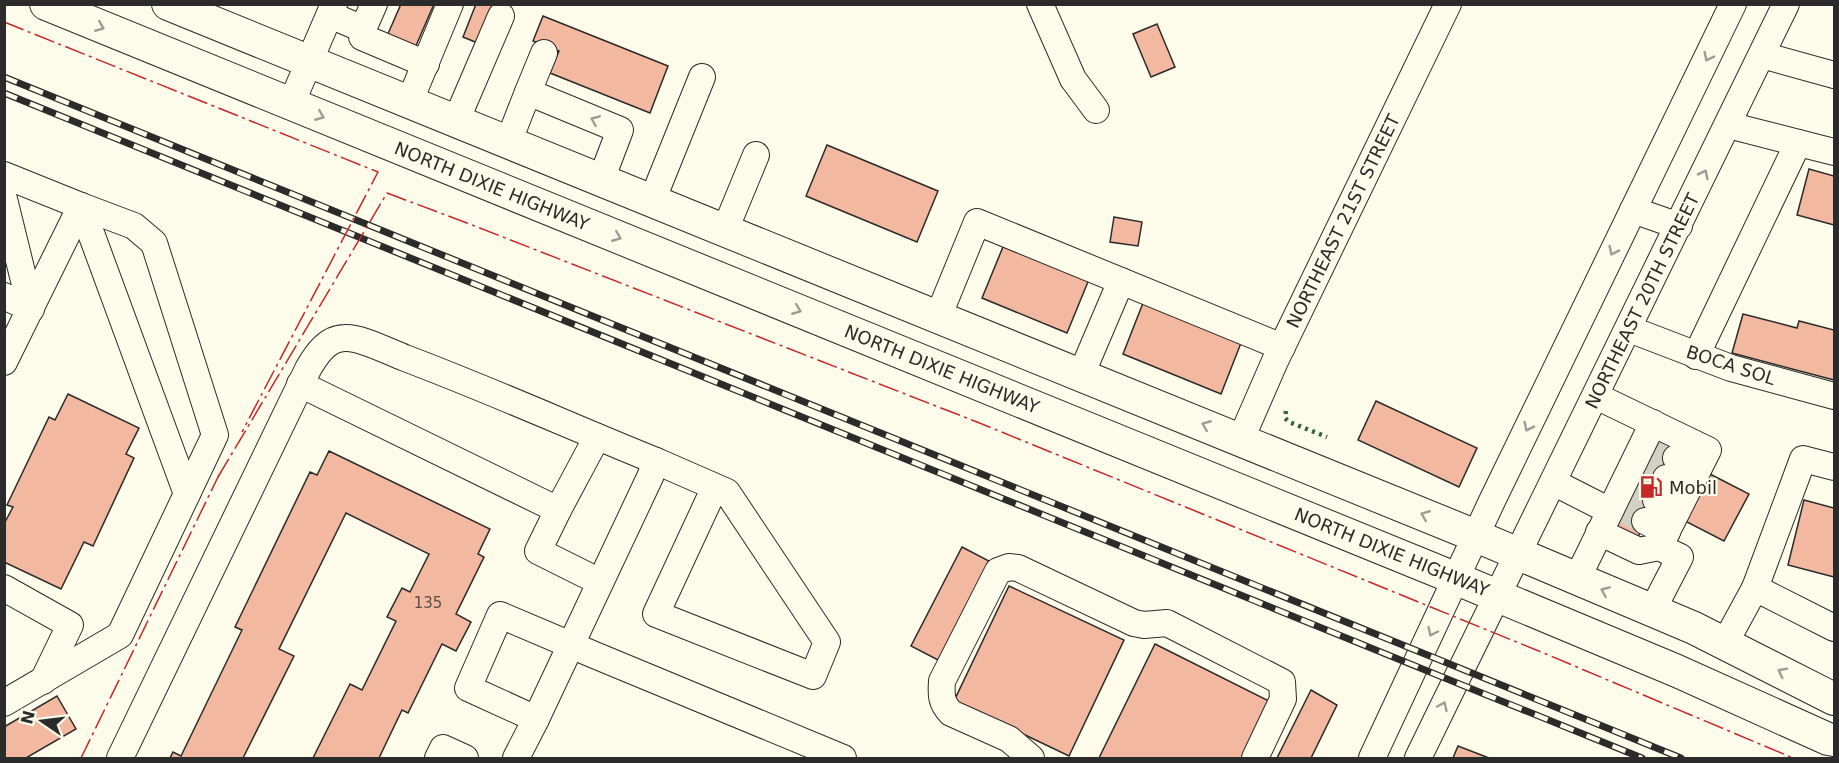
<svg xmlns="http://www.w3.org/2000/svg" width="1839" height="763" font-family="'DejaVu Sans',sans-serif">
  <style>
    .building { fill: #f2b8a0; stroke: #2b2b2b; stroke-width: 1.5 }
    .lines { fill: none; stroke-linecap: round; stroke-linejoin: round }
    .minor-tunnel { stroke: #d3d1c4; stroke-width: 26; stroke-dasharray: 26 13; stroke-linecap: butt }
    .minor-casing { stroke: #2b2b2b; stroke-width: 28 }
    .major-casing { stroke: #2b2b2b; stroke-width: 34 }
    .minor { stroke: #fdfbea; stroke-width: 26 }
    .major { stroke: #fdfbea; stroke-width: 32 }
    .rail-casing { stroke: #2b2b2b; stroke-width: 7 }
    .rail { stroke: #fdfbea; stroke-width: 4.5; stroke-dasharray: 14; stroke-linecap: butt }
    .hedge { stroke: #34623c; stroke-width: 4.5; stroke-dasharray: 3 4.5; stroke-linecap: butt }
    .power { stroke: #c62828; stroke-width: 1.5; stroke-dasharray: 21 4.5 3 4.5; stroke-linecap: butt }
    .oneway { stroke: #9e9d94 }
    .labels { text-anchor: middle; dominant-baseline: central; stroke-width: 4.5; stroke-linejoin: round; paint-order: stroke }
    .number-label { font-size: 15px; fill: #5d4e48 }
    .street-label { font-size: 18px; fill: #2b2b2b; stroke: #fdfbea }
    .poi-label { font-size: 18px; fill: #2b2b2b; stroke: #fdfbea; text-anchor: start }
  </style>
  <rect width="100%" height="100%" fill="#fdfbea"/>
  <g class="building">
    <polygon points="401,4 434,4 415,48 387,36"/>
    <polygon points="476,4 497,4 480,44 463,37"/>
    <polygon points="543,16 668,66 650,113 550,73 559,51 533,41"/>
    <polygon points="1157,24 1175,67 1151,77 1133,34"/>
    <polygon points="827,145 938,191 917,242 806,196"/>
    <polygon points="1809,169 1834,176 1834,225 1797,215"/>
    <polygon points="1114,217 1142,222 1138,246 1110,242"/>
    <polygon points="1007,237 1092,272 1067,333 982,298"/>
    <polygon points="1143,303 1241,343 1221,394 1123,354"/>
    <polygon points="1743,314 1797,328 1799,321 1834,330 1834,380 1732,353"/>
    <polygon points="68,394 139,428 126,454 134,458 93,546 84,542 61,589 4,562 4,524 13,507 7,505 49,417 55,420"/>
    <polygon points="1376,401 1477,448 1459,487 1358,440"/>
    <polygon points="1658,442 1679,452 1634,545 1613,534"/>
    <polygon points="329,451 490,529 478,554 484,557 456,614 471,622 456,651 442,644 408,713 402,710 379,758 313,758 350,684 362,690 396,621 387,617 402,588 410,592 429,554 346,513 279,649 294,656 243,758 170,758 173,752 181,756 242,630 235,627 310,472 317,475"/>
    <polygon points="1708,473 1749,494 1724,541 1683,520"/>
    <polygon points="1804,500 1834,508 1834,577 1788,565"/>
    <polygon points="962,547 989,561 938,660 911,646"/>
    <polygon points="1009,586 1124,640 1069,756 954,701"/>
    <polygon points="1155,644 1271,702 1243,758 1099,758"/>
    <polygon points="1311,690 1337,705 1311,758 1277,758"/>
    <polygon points="57,696 76,729 26,758 4,758 4,727"/>
    <polygon points="1458,746 1489,758 1453,758"/>
  </g>
  <g class="lines">
    <g class="minor-tunnel">
      <polyline points="1655,448 1676,458"/>
      <polyline points="1645,468 1666,478"/>
      <polyline points="1635,490 1656,500"/>
      <polyline points="1624,510 1645,521"/>
    </g>
    <g class="minor-casing">
      <g id="minor">
        <polyline points="1040,4 1073,79 1096,110"/>
        <polyline points="330,15 363,29 374,4"/>
        <polyline points="363,29 362,37 426,64"/>
        <polyline points="1762,55 1834,75"/>
        <polyline points="528,92 544,53"/>
        <polyline points="409,103 450,4"/>
        <polyline points="291,104 334,4"/>
        <polyline points="456,121 501,16"/>
        <polyline points="1728,125 1834,152"/>
        <polyline points="508,143 528,92 620,130 601,180"/>
        <polyline points="4,175 81,206 4,362"/>
        <polyline points="4,199 31,309 4,296"/>
        <polyline points="652,201 702,77"/>
        <polyline points="81,206 187,494"/>
        <polyline points="1633,210 1679,226"/>
        <polyline points="725,230 756,155"/>
        <polyline points="938,317 977,222 1282,347"/>
        <polyline points="1629,329 1731,368 1834,396"/>
        <polyline points="1696,356 1798,143"/>
        <polyline points="1081,375 1121,281"/>
        <polyline points="300,384 558,510 597,437"/>
        <polyline points="1596,396 1708,450 1659,547 1680,557 1652,611"/>
        <polyline points="1241,439 1275,361 1448,4"/>
        <polyline points="1676,458 1698,469"/>
        <polyline points="1666,478 1688,489"/>
        <polyline points="1553,482 1610,511"/>
        <polyline points="715,487 656,614 813,676 827,642 727,492 656,461 650,477 536,719 468,688 500,615 592,654 843,758"/>
        <polyline points="1656,500 1677,511"/>
        <polyline points="558,510 538,551 600,582"/>
        <polyline points="1645,521 1667,532"/>
        <polyline points="1599,532 1639,551 1659,547"/>
        <polyline points="1577,579 1653,423"/>
        <polyline points="4,588 70,625 43,681"/>
        <polyline points="1755,588 1803,459 1834,467"/>
        <polyline points="1725,643 1755,588 1834,628"/>
        <polyline points="4,703 120,635 215,435 154,243 134,226 81,206"/>
        <path d="M120,758l188,-389c8,-14 19,-31 37,-31 16,-1 44,14 60,20 85,32 167,69 251,103"/>
        <polyline points="438,758 443,748 465,758"/>
        <polyline points="516,758 536,719"/>
        <path d="M1031,758l-22,-19 -58,-26c-10,-10 -10,-18 -9,-32l56,-110 11,-4 9,1 116,55 10,2 23,-2 115,59 1,17 -28,59"/>
        <polyline points="1372,758 1492,501 1733,4"/>
        <polyline points="1418,758 1786,4"/>
      </g>
    </g>
    <g class="major-casing">
      <g id="major">
        <polyline points="46,4 1457,579 1677,671 1828,739 1834,740"/>
        <polyline points="168,4 1476,536 1694,628 1834,699"/>
      </g>
    </g>
    <use href="#minor" class="minor"/>
    <use href="#major" class="major"/>
    <g class="rail-casing">
      <g id="rail">
        <polyline points="4,77 1681,758"/>
        <polyline points="4,93 1642,758"/>
      </g>
    </g>
    <use href="#rail" class="rail"/>
    <polyline class="hedge" points="1286,411 1285,418 1289,422 1327,437"/>
    <g class="power">
      <polyline points="4,22 378,172 242,432"/>
      <polyline points="218,477 387,193 467,223 977,422 1546,654 1793,758"/>
      <polyline points="81,758 219,475"/>
    </g>
  </g>
  <defs><path id="oneway-chevron" d="M-2-3.5L2.5 0L-2 3.5" fill="none" stroke-width="1.6" stroke-linecap="round" stroke-linejoin="round" transform="scale(1.5)"/></defs>
  <g class="oneway">
    <use href="#oneway-chevron" transform="translate(100 27) rotate(22)"/>
    <use href="#oneway-chevron" transform="translate(1708 57) rotate(116)"/>
    <use href="#oneway-chevron" transform="translate(320 116) rotate(22)"/>
    <use href="#oneway-chevron" transform="translate(595 120) rotate(-157)"/>
    <use href="#oneway-chevron" transform="translate(1704 174) rotate(-64)"/>
    <use href="#oneway-chevron" transform="translate(617 237) rotate(22)"/>
    <use href="#oneway-chevron" transform="translate(1613 251) rotate(116)"/>
    <use href="#oneway-chevron" transform="translate(797 310) rotate(22)"/>
    <use href="#oneway-chevron" transform="translate(1206 425) rotate(-158)"/>
    <use href="#oneway-chevron" transform="translate(1528 427) rotate(116)"/>
    <use href="#oneway-chevron" transform="translate(1425 515) rotate(-158)"/>
    <use href="#oneway-chevron" transform="translate(1605 591) rotate(-157)"/>
    <use href="#oneway-chevron" transform="translate(1432 632) rotate(115)"/>
    <use href="#oneway-chevron" transform="translate(1782 672) rotate(-153)"/>
    <use href="#oneway-chevron" transform="translate(1443 706) rotate(-65)"/>
  </g>
  <defs>
    <g id="fuel-bare" transform="scale(1.8)"><path d="M-5.5-6h7V0h2V4h1.3V-2.5L3-4.5l.8-.8L6-3V5H2.5V1h-1V6h-7ZM-4.2-4.7v3.2H.2V-4.7Z" fill="#c62828" stroke="#fdfbea" stroke-width="2.5" paint-order="stroke"/></g>
  </defs>
  <g fill-rule="evenodd">
    <use href="#fuel-bare" x="1651" y="487"/>
  </g>
  <g class="labels">
    <g class="number-label">
      <text x="428" y="603">135</text>
    </g>
    <g class="street-label">
      <text transform="translate(492 186) rotate(22)">NORTH DIXIE HIGHWAY</text>
      <text transform="translate(1343 221) rotate(-64)">NORTHEAST 21ST STREET</text>
      <text transform="translate(1642 301) rotate(-64)">NORTHEAST 20TH STREET</text>
      <text transform="translate(1731 365) rotate(18)">BOCA SOL</text>
      <text transform="translate(942 369) rotate(22)">NORTH DIXIE HIGHWAY</text>
      <text transform="translate(1392 552) rotate(22)">NORTH DIXIE HIGHWAY</text>
    </g>
    <g class="poi-label">
      <text x="1669" y="487">Mobil</text>
    </g>
  </g>
  <rect width="1839" height="763" fill="none" stroke="#2b2b2b" stroke-width="12"/>
  <g transform="translate(42 721) rotate(284)" stroke="#fdfbea" stroke-width="4.5" paint-order="stroke">
  <path d="M0-4.5L10 22L0 15L-10 22Z" fill="#2b2b2b"/>
  <text y="-9" font-size="16" font-weight="bold" text-anchor="middle" fill="#2b2b2b">N</text>
  </g>
</svg>
